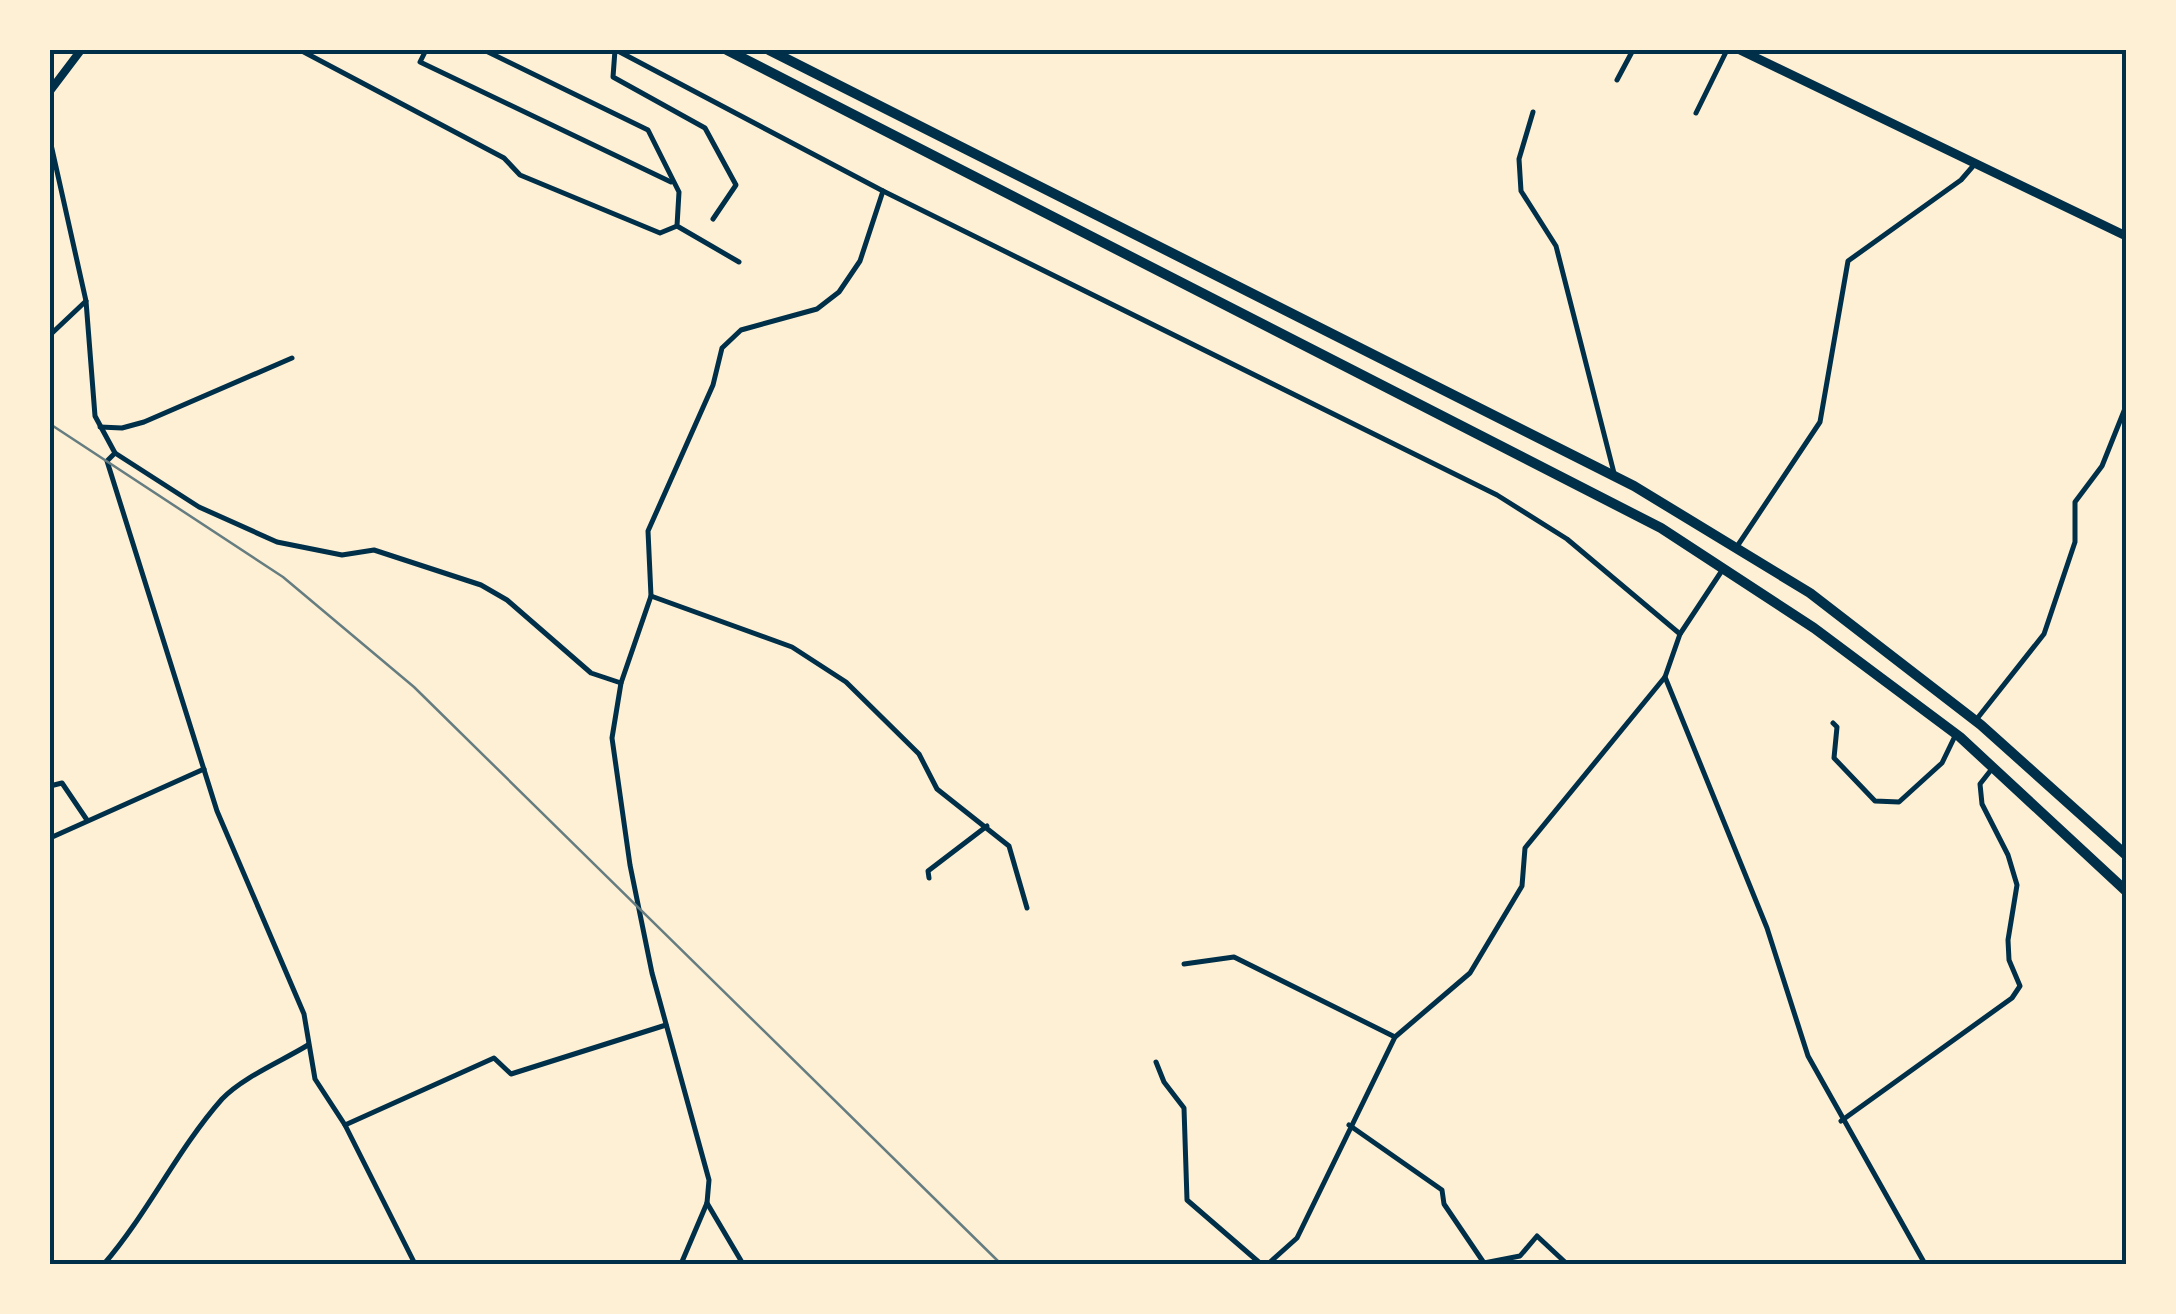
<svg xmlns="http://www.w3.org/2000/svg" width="2176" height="1314" font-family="'Open Sans',sans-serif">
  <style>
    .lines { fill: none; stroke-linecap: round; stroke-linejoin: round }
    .minor { stroke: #003049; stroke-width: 5 }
    .secondary { stroke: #003049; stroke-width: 8 }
    .primary { stroke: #003049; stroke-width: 9 }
    .motorway { stroke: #003049; stroke-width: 10 }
    .rail { stroke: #657d81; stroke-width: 2.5 }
    .neatline { fill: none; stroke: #003049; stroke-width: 4 }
  </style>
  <rect width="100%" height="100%" fill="#fdf0d5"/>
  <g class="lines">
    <g class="minor">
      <polyline points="300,50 504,158 520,175 660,233 677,226"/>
      <polyline points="426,50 420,62 671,182"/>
      <polyline points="484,50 648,130 679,192 677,226 739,262"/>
      <polyline points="615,50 613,77 705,128 736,185 713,219"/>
      <polyline points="616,50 883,191 1497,495 1567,539 1680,634"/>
      <polyline points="1617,80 1633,50"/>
      <polyline points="1533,112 1519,159 1521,191 1556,246 1614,473"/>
      <polyline points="1696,113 1727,50"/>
      <polyline points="50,140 86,301 95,416 115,453 107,461 217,811 304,1014 315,1079 345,1125 415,1264"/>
      <polyline points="50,335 86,301"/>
      <polyline points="100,427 122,428 144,422 292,358"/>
      <polyline points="115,453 199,507 277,542 342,555 374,550 481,585 507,600 591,673 621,683"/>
      <polyline points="1736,548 1820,422 1848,261 1961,180 1974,165"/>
      <polyline points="651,596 792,647 846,682 919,754 937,789 1009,846 1027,908"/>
      <polyline points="1665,677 1767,928 1808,1056 1925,1264"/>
      <polyline points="1976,720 2044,634 2075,542 2075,502 2102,466 2126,406"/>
      <polyline points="1833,723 1837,727 1834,758 1875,801 1899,802 1942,763 1956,734"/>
      <polyline points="50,786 62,783 87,820"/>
      <polyline points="50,838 204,769"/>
      <polyline points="929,878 928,871 987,826"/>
      <polyline points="1184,964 1234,957 1395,1037"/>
      <polyline points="1156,1062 1164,1082 1184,1108 1187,1200 1261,1264"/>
      <polyline points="1841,1121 2012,998 2020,986 2009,960 2008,940 2017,885 2008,855 1982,804 1980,784 1991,770"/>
      <polyline points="345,1125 494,1058 511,1074 666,1025"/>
      <polyline points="1349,1125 1442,1190 1444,1204 1484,1263 1520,1256 1537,1236 1567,1264"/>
      <polyline points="707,1203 743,1264"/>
      <path d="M104,1264c44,-51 73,-114 118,-165 21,-22 60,-38 86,-54"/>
      <polyline points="681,1264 707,1203 709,1180 652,973 630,865 612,738 621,683 651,596 648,531 713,385 722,348 741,330 817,309 839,292 860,261 883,191"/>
      <polyline points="1268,1264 1297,1238 1395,1037 1470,973 1522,886 1525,848 1665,677 1680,634 1723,569"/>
    </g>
    <polyline class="secondary" points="50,91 81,50"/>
    <polyline class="primary" points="1740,50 2126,236"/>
    <g class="motorway">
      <polyline points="727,50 1661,528 1814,628 1960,737 2126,891"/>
      <polyline points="769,50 1634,486 1810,593 1981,725 2126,855"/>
    </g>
    <polyline class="rail" points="50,424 283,577 414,687 1001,1264"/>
  </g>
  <rect width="2176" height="1314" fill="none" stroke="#fdf0d5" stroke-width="105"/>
  <rect x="52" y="52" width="2072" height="1210" class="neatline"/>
</svg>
